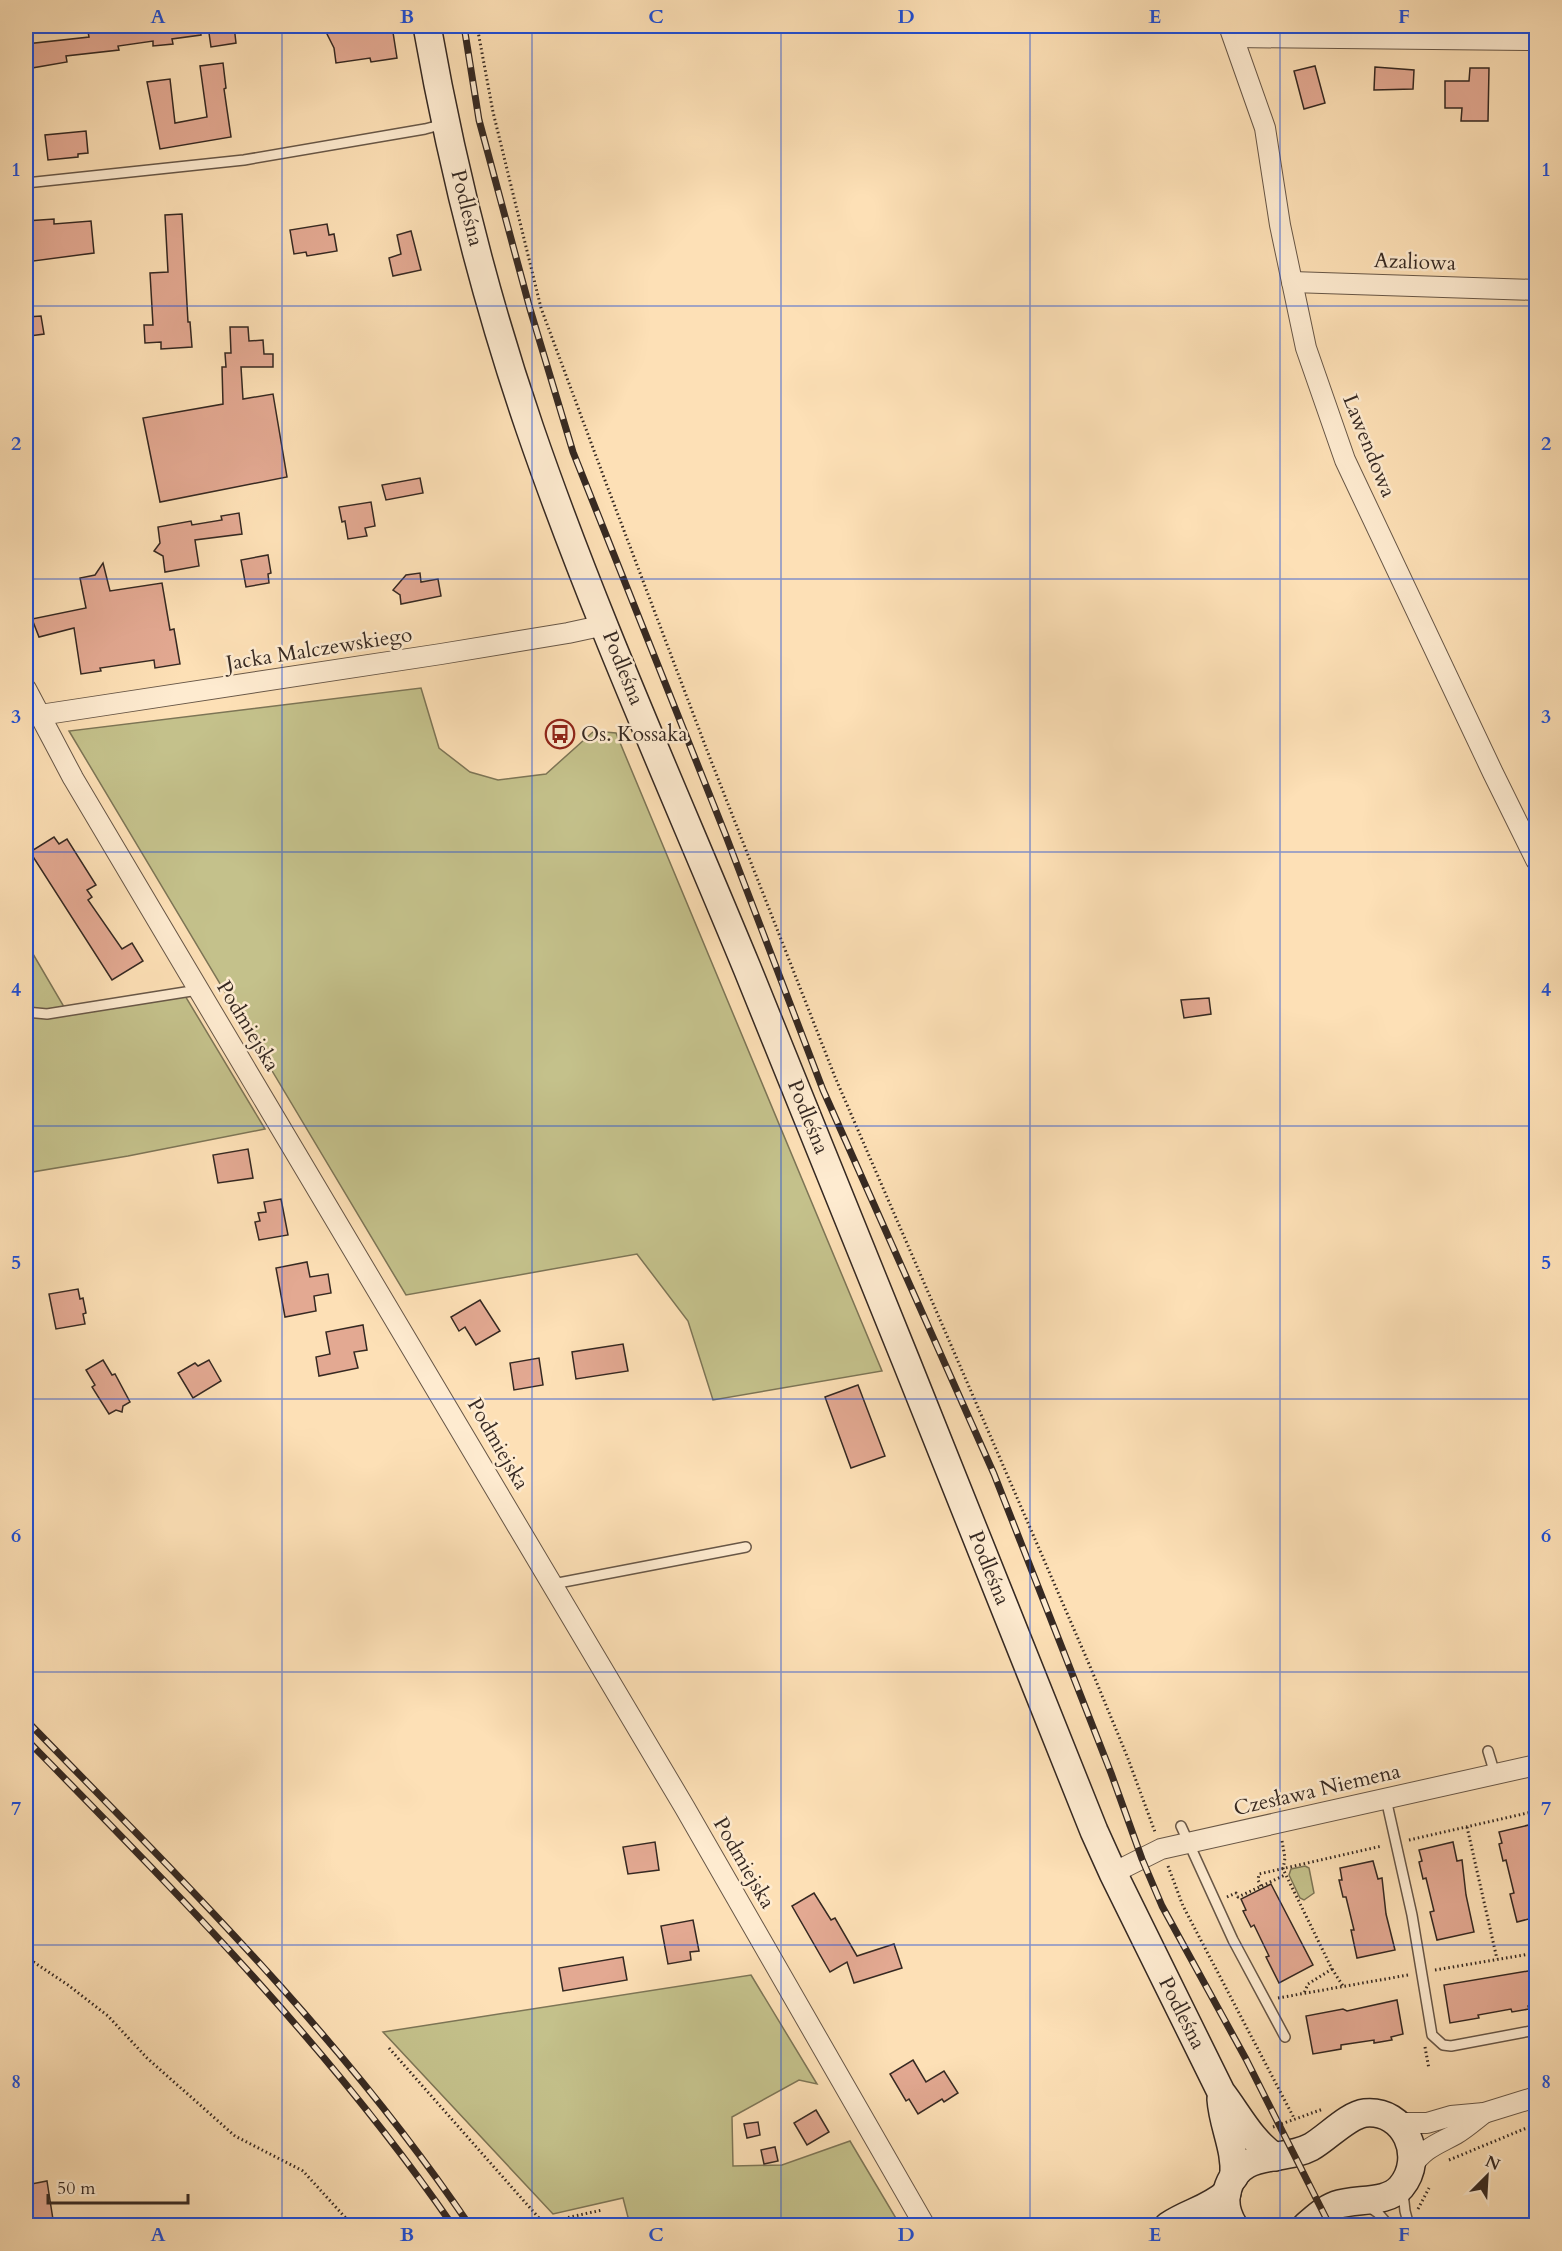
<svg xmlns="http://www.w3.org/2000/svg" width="1562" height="2251" font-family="Cardo,serif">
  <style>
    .green { fill: #c4c18b; stroke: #7d7556; stroke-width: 1.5 }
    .building { fill: #e3a992; stroke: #362922; stroke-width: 1.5 }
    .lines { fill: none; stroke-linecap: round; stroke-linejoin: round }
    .lane-casing { stroke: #685747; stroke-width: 12 }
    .street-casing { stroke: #685747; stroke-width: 22 }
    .secondary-casing { stroke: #362922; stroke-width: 30 }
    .path { stroke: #362922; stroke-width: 3; stroke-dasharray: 1.5 3; stroke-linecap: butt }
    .lane { stroke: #feebd0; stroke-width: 9 }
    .street { stroke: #feebd0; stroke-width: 20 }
    .secondary { stroke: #feebd0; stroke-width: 27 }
    .rail-casing { stroke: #362922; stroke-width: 7 }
    .rail { stroke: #feebd0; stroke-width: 4.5; stroke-dasharray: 14; stroke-linecap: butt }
    .grid { fill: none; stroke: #1d4ed8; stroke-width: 1.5; stroke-opacity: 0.55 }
    .labels { text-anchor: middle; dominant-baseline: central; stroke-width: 5; stroke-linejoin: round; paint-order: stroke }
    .street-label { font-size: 21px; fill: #362922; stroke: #feebd0 }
    .poi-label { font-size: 21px; fill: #362922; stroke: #feebd0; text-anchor: start }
    .neatline { fill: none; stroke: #1d4ed8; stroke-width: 2 }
    .grid-label { font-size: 20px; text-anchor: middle; font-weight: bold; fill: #1d4ed8 }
  </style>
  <rect width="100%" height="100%" fill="#fde0b6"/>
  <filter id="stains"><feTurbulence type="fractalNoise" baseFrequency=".00333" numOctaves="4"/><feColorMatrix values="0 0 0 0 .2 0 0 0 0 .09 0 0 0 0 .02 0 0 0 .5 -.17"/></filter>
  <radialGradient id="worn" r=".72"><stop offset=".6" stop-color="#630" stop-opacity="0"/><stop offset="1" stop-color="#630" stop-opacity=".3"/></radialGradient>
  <g class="green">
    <polygon points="421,688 439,748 470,772 498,780 546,774 594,731 616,733 882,1371 713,1400 688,1321 637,1254 406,1295 69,731"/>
    <polygon points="26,942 64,1007 181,989 265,1129 128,1156 26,1173"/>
    <polygon points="1305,1866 1309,1868 1314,1893 1304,1900 1300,1898 1289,1875 1291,1869"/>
    <polygon points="751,1975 817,2084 799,2080 732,2117 733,2166 782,2165 850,2141 900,2225 630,2225 623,2198 553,2214 383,2032"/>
  </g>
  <g class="building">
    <polygon points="139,26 200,26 201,35 172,39 173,44 153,46 153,41 118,46 119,50 66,56 67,62 26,69 26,44 89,37 88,32"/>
    <polygon points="208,26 234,26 236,43 211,47"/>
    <polygon points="323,26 392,26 397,58 371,62 370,58 336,63 334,48"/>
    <polygon points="223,63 226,88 224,89 231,137 160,149 147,82 170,79 175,123 207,117 200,66"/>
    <polygon points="1315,66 1325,103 1304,109 1294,71"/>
    <polygon points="1375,67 1414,70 1413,89 1374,90"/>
    <polygon points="1470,68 1489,68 1488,121 1461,121 1462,108 1445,108 1445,81 1469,81"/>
    <polygon points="86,131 88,153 78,154 78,157 48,160 45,135"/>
    <polygon points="182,214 188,322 190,322 192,347 161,349 161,342 145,343 144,325 153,325 150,273 168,272 165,215"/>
    <polygon points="54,219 54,224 91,221 94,253 26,262 26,221"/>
    <polygon points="327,224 329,235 334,234 337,251 307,256 306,252 294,254 290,230"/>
    <polygon points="411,231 421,270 393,276 389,258 401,254 397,235"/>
    <polygon points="41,316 44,334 30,336 27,317"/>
    <polygon points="230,327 248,327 249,341 263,340 264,354 273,354 273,367 241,367 243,399 273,394 287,477 160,502 143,418 223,404 222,367 226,367 225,353 231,353"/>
    <polygon points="420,478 423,493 386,500 382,485"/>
    <polygon points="371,502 375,526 365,528 367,536 348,539 345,521 342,522 339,507"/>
    <polygon points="239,513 242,534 195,540 199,566 165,572 163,556 154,551 160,543 158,527 191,521 192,525 222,520 221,516"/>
    <polygon points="268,555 271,573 268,574 269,583 246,587 241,560"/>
    <polygon points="103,563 110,591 162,583 170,630 174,629 180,664 155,668 154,660 100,668 101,671 81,674 74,628 39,637 32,619 86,608 80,578 95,575"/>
    <polygon points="420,573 421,582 438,579 441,596 401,604 400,595 393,590 406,575"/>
    <polygon points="54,837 59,844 67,839 96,885 87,890 92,897 88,900 122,949 132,943 143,961 112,980 30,852"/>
    <polygon points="1209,998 1211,1014 1184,1018 1181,1000"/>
    <polygon points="248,1149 253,1178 218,1183 213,1155"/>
    <polygon points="281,1199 288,1235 259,1240 255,1222 260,1221 258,1213 266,1212 264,1202"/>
    <polygon points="307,1262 310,1277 328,1274 331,1293 314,1296 316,1311 285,1317 276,1268"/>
    <polygon points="78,1289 80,1299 83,1298 86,1313 83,1314 85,1324 56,1329 49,1294"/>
    <polygon points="480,1300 500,1331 476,1345 465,1327 459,1331 451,1317"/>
    <polygon points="363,1325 367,1350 354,1352 358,1368 319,1376 316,1357 330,1354 326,1332"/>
    <polygon points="623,1344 628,1371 576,1379 572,1352"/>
    <polygon points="539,1358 543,1385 514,1390 510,1363"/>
    <polygon points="103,1360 112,1375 115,1374 130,1402 123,1406 122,1412 116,1410 109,1414 92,1387 95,1385 86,1370"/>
    <polygon points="209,1360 221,1381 193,1398 178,1373 195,1363 198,1366"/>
    <polygon points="858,1385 885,1456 851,1468 825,1397"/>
    <polygon points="1533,1824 1536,1841 1536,1917 1517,1922 1510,1894 1514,1893 1506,1860 1503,1861 1499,1844 1502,1843 1499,1832"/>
    <polygon points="655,1842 659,1870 628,1874 623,1847"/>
    <polygon points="1453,1842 1457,1861 1462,1860 1466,1895 1474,1932 1437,1940 1430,1912 1434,1911 1426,1878 1423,1879 1419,1862 1422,1861 1419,1850"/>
    <polygon points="1373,1861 1378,1879 1382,1878 1386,1914 1395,1950 1357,1958 1351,1930 1354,1930 1346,1897 1343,1897 1339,1880 1342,1880 1340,1868"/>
    <polygon points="1271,1884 1313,1965 1279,1983 1266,1957 1269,1956 1254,1925 1251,1927 1243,1911 1246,1910 1241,1899"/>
    <polygon points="814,1893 831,1920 835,1918 857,1956 894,1944 902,1968 854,1983 847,1962 830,1972 792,1906"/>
    <polygon points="693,1920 699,1951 690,1952 691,1960 668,1964 661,1926"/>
    <polygon points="623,1957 627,1980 563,1991 559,1968"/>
    <polygon points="1534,1970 1536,2004 1528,2006 1529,2009 1512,2012 1511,2009 1478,2015 1479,2018 1450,2023 1444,1985"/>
    <polygon points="1397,2000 1403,2034 1391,2037 1392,2040 1374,2043 1374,2040 1341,2045 1341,2049 1313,2054 1306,2016 1343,2009 1347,2011"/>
    <polygon points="913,2060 926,2082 944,2071 958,2093 944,2102 942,2099 918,2114 909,2099 906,2101 890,2074"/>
    <polygon points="816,2110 829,2132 807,2145 794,2123"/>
    <polygon points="758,2122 760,2135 747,2138 744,2124"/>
    <polygon points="775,2147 778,2161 764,2164 761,2150"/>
    <polygon points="47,2181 54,2226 26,2226 26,2185"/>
  </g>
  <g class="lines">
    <g class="lane-casing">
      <g id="lane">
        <polyline points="26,183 244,160 425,129 444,124"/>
        <polyline points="26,1012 47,1014 198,990"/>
        <polyline points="553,1584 746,1547"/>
        <polyline points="1488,1751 1495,1774"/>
        <polyline points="1386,1799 1412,1915 1432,2035 1443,2045 1451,2046 1536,2030"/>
        <polyline points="1181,1826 1233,1940 1285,2037"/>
        <polyline points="1403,2193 1405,2211 1409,2226"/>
        <polyline points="1368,2206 1378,2213 1389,2226"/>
      </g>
    </g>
    <g class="street-casing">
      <g id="street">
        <polyline points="1229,26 1265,128 1280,225 1306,348 1345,460 1493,773 1536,860"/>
        <polyline points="1234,37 1536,40"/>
        <polyline points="1292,282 1536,290"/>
        <path d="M26,689l47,89c203,344 410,686 612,1030 81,139 159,279 240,418"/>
        <polyline points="40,715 441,654 568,633 605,625"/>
        <polyline points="1113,1873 1161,1849 1536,1765"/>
        <polyline points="1398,2123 1427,2123 1451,2116 1484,2113 1536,2097"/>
        <path d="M1410,2168c16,-21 24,-22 46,-34 10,-6 19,-14 28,-21"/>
      </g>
    </g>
    <g class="secondary-casing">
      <g id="secondary">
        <path d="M427,26c24,136 58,272 103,403 63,183 143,360 217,539 118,287 231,575 347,863l19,42 108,219c17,22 30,49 54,65"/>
        <path d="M1221,2099c2,28 15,49 13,78"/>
        <path d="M1168,2226c21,-14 39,-16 59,-33"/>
        <path d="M1234,2226c-7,-11 -10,-23 -7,-35 12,-43 54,-28 84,-44 16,-9 37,-32 54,-34 40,-4 61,44 36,74 -14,17 -45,11 -65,18 -11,4 -21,13 -30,21"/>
      </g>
    </g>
    <g class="path">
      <polyline points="477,26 493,112 541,308 606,483 708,753 835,1077 1089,1664 1127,1756 1155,1832"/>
      <polyline points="1467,1827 1497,1959"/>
      <polyline points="1409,1840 1536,1811"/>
      <polyline points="1282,1841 1285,1858 1283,1869 1332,1969 1308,1984 1304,1993"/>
      <polyline points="1168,1866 1183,1906 1294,2118"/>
      <polyline points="1261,1886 1258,1880 1259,1874 1382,1846"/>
      <polyline points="1227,1897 1236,1893 1238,1897 1285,1875"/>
      <polyline points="26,1957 68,1985 108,2016 147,2058 235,2136 303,2171 353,2226"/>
      <polyline points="1332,1969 1343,1986"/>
      <polyline points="1435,1970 1536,1953"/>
      <polyline points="1278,1998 1408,1975"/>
      <polyline points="1425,2047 1429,2069"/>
      <polyline points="389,2048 546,2226"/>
      <polyline points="1273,2127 1323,2109"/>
      <polyline points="1449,2160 1524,2129 1536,2126"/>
      <polyline points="1418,2209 1429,2188"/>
      <polyline points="558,2226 566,2218 602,2210"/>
    </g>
    <use href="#lane" class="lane"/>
    <use href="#street" class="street"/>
    <use href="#secondary" class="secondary"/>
    <g class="rail-casing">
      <g id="rail">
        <polyline points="464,26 479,120 530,309 573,452 726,836 823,1090 994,1474 1111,1773 1142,1859 1162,1906 1246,2059 1330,2226"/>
        <path d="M26,1720c157,161 317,318 444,506"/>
        <path d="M26,1739c153,156 302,306 427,487"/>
      </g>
    </g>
    <use href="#rail" class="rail"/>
  </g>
  <path class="grid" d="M282,26v2200M532,26v2200M781,26v2200M1030,26v2200M1280,26v2200M26,306h1510M26,579h1510M26,852h1510M26,1126h1510M26,1399h1510M26,1672h1510M26,1945h1510"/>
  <defs>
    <g id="bus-ring" transform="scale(1.5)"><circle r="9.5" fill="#feebd0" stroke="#8f2418" stroke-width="1.5"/><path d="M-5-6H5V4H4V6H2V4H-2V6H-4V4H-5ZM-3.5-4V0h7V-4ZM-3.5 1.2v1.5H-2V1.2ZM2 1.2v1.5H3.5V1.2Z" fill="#8f2418"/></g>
  </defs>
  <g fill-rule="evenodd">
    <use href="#bus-ring" x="560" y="734"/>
  </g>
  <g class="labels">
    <g class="street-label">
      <text transform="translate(467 208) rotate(76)">Podleśna</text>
      <text transform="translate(1415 262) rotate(2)">Azaliowa</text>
      <text transform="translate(1369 446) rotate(68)">Lawendowa</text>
      <text transform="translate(319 649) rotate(-9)">Jacka Malczewskiego</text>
      <text transform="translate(623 668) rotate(68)">Podleśna</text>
      <text transform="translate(248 1026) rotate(59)">Podmiejska</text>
      <text transform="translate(808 1117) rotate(68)">Podleśna</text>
      <text transform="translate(498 1444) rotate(60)">Podmiejska</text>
      <text transform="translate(989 1568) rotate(68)">Podleśna</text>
      <text transform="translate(1317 1790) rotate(-13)">Czesława Niemena</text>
      <text transform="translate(744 1863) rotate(60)">Podmiejska</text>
      <text transform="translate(1182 2013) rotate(63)">Podleśna</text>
    </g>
    <g class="poi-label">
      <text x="581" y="734">Os. Kossaka</text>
    </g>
  </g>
  <rect width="1562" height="2251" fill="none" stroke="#fde0b6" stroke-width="66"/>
  <g transform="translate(1487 2176) rotate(24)" stroke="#feebd0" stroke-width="4.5" paint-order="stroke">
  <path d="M0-4.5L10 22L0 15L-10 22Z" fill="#362922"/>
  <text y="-9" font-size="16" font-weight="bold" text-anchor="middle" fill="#362922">N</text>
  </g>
  <path d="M48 2194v9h140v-9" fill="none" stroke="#362922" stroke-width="3"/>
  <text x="57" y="2194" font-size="18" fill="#362922" stroke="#feebd0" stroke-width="4.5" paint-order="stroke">50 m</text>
  <rect x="33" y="33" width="1496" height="2185" class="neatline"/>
  <g class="grid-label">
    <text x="158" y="23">A</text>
    <text x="407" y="23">B</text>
    <text x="656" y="23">C</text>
    <text x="906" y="23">D</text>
    <text x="1155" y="23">E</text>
    <text x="1404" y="23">F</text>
    <text x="16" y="176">1</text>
    <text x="1546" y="176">1</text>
    <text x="16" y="450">2</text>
    <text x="1546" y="450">2</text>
    <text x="16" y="723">3</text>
    <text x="1546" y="723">3</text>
    <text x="16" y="996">4</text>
    <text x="1546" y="996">4</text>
    <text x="16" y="1269">5</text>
    <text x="1546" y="1269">5</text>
    <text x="16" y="1542">6</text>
    <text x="1546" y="1542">6</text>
    <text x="16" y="1815">7</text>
    <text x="1546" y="1815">7</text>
    <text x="16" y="2088">8</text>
    <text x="1546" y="2088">8</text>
    <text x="158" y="2241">A</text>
    <text x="407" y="2241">B</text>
    <text x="656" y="2241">C</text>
    <text x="906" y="2241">D</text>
    <text x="1155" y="2241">E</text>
    <text x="1404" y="2241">F</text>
  </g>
  <rect width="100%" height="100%" filter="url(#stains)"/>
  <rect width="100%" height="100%" fill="url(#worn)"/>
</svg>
